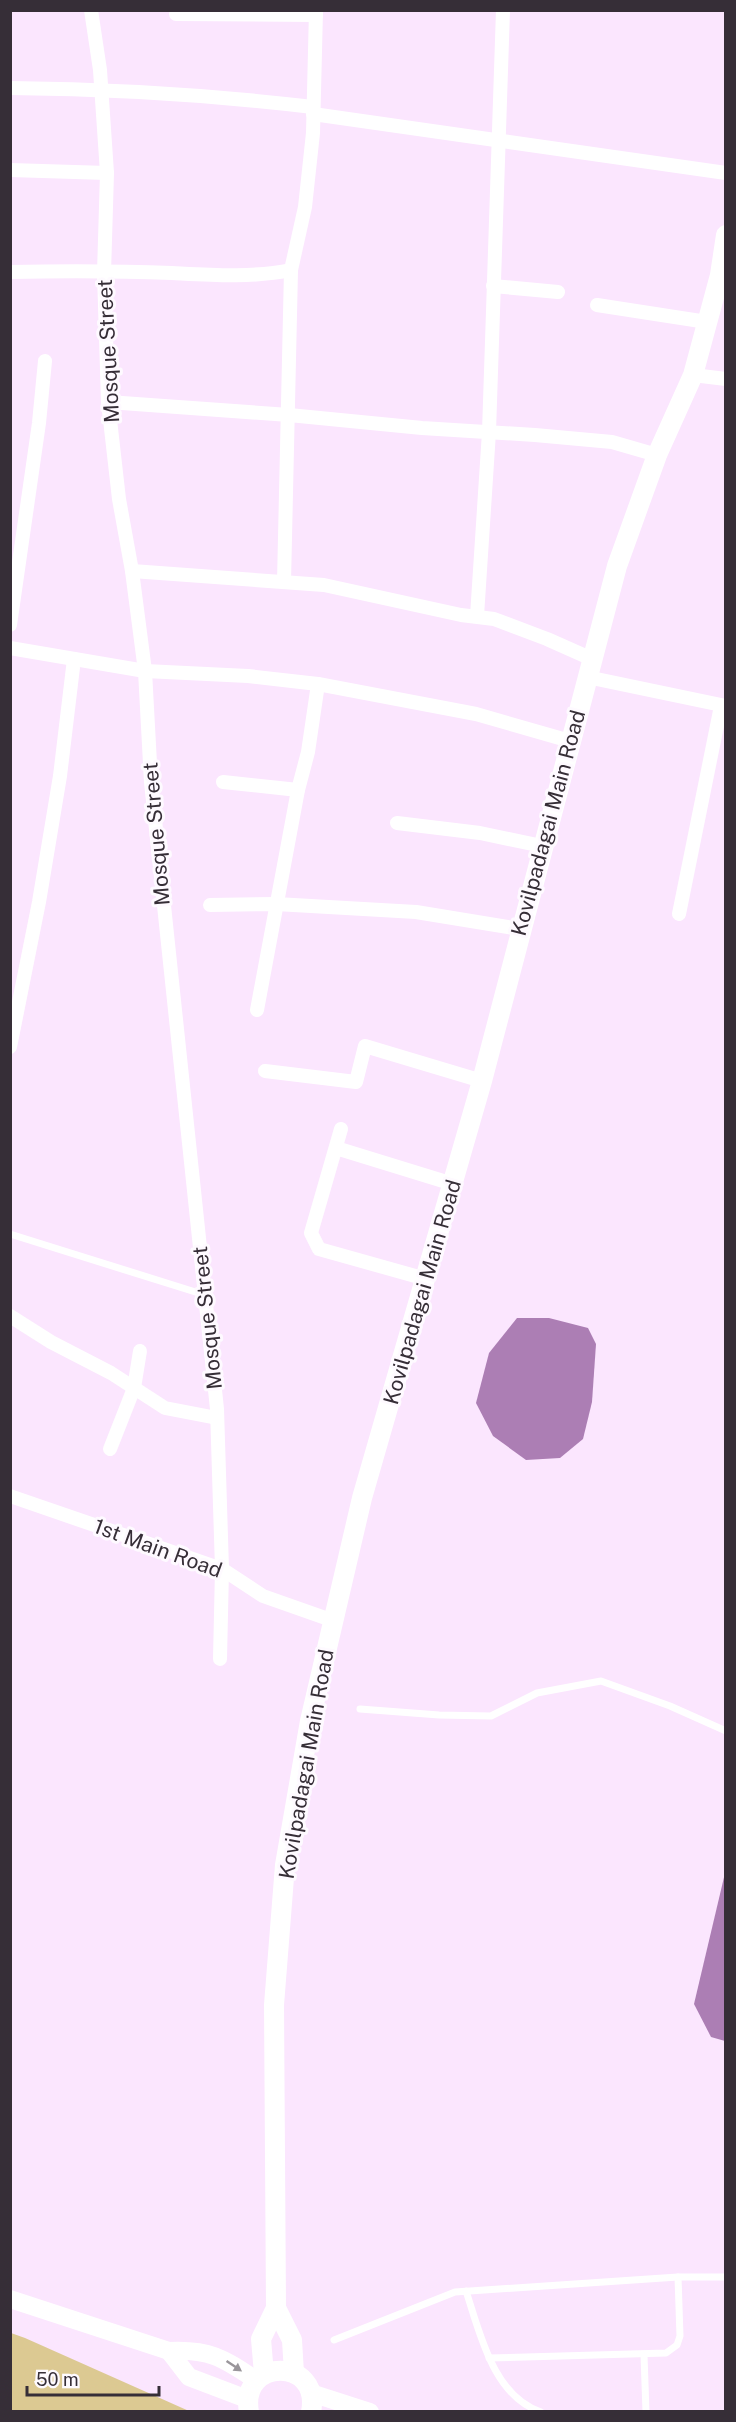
<svg xmlns="http://www.w3.org/2000/svg" width="736" height="2422" font-family="'Public Sans',sans-serif">
  <style>
    .green { fill: #dcc992 }
    .water { fill: #ac7eb4 }
    .lines { fill: none; stroke-linecap: round; stroke-linejoin: round }
    .service { stroke: #fff; stroke-width: 7 }
    .minor { stroke: #fff; stroke-width: 14 }
    .tertiary { stroke: #fff; stroke-width: 18 }
    .secondary { stroke: #fff; stroke-width: 20 }
    .oneway { fill: #9a969b }
    .labels { text-anchor: middle; dominant-baseline: central; stroke-width: 6; stroke-linejoin: round; paint-order: stroke }
    .street-label { font-size: 21px; fill: #362e37; stroke: #fefaff }
  </style>
  <rect width="100%" height="100%" fill="#fbe6fe"/>
  <polygon class="green" points="11,2333 25,2338 189,2411 11,2411"/>
  <g class="water">
    <polygon points="517,1318 549,1318 588,1328 596,1344 592,1402 583,1439 560,1458 526,1460 493,1436 476,1403 489,1353"/>
    <polygon points="725,1873 726,2041 725,2041 711,2037 694,2004"/>
  </g>
  <g class="lines">
    <g class="service">
      <polyline points="10,1234 205,1295"/>
      <polyline points="360,1709 439,1715 491,1716 537,1693 601,1681 670,1706 726,1731"/>
      <path d="M466,2291c14,42 27,105 75,121"/>
      <polyline points="334,2340 455,2292 678,2277 726,2277"/>
      <polyline points="644,2355 646,2412"/>
      <polyline points="489,2358 666,2353 677,2345 680,2336 678,2277"/>
    </g>
    <g class="minor">
      <polyline points="91,10 100,70 107,173 104,273 108,402 119,499 132,571 145,671 151,782 217,1409 222,1569 220,1659"/>
      <polyline points="176,14 316,15"/>
      <path d="M10,88c102,1 202,7 303,19"/>
      <polyline points="313,114 726,173"/>
      <polyline points="10,170 107,173"/>
      <path d="M10,272c54,-1 108,-1 162,1 39,2 80,5 119,-3"/>
      <polyline points="493,286 558,292"/>
      <polyline points="597,305 707,322"/>
      <polyline points="693,375 726,379"/>
      <polyline points="108,402 289,415 422,428 535,435 612,442 657,455"/>
      <polyline points="132,571 324,585 461,615 494,619 547,639 592,659"/>
      <polyline points="284,582 291,270 305,207 313,133 316,10"/>
      <polyline points="477,616 489,432 503,10"/>
      <polyline points="10,625 39,423 45,361"/>
      <polyline points="10,648 145,671 248,676 318,684 476,714 570,741"/>
      <polyline points="587,677 726,706"/>
      <polyline points="223,782 298,790"/>
      <polyline points="397,823 480,833 542,846"/>
      <polyline points="210,905 276,904 416,912 520,929"/>
      <polyline points="679,914 721,706"/>
      <polyline points="257,1010 298,790 308,752 318,684"/>
      <polyline points="10,1047 39,902 60,776 74,659"/>
      <polyline points="265,1071 356,1082 365,1046 482,1081"/>
      <polyline points="341,1129 311,1233 319,1249 426,1279"/>
      <polyline points="336,1148 453,1184"/>
      <polyline points="10,1316 51,1342 111,1373 165,1408 217,1418"/>
      <polyline points="110,1449 134,1388 140,1351"/>
      <polyline points="10,1496 222,1569 263,1596 334,1621"/>
    </g>
    <g class="tertiary">
      <path d="M10,2299l159,52c41,-2 54,7 87,29"/>
      <polyline points="169,2351 189,2377 247,2399"/>
      <polyline points="311,2393 370,2412"/>
    </g>
    <g class="secondary">
      <polyline points="276,2308 292,2340 294,2373"/>
      <polyline points="264,2374 261,2339 276,2308 274,2005 285,1865 310,1721 362,1498 482,1081 617,566 657,455 693,375 720,275 726,235"/>
      <path d="M249,2412c-10,-55 73,-55 62,0"/>
    </g>
  </g>
  <defs><path id="oneway-solid" d="M-6-.8H1V-3.2L6.5 0L1 3.2V.8H-6Z" transform="scale(1.5)"/></defs>
  <use class="oneway" href="#oneway-solid" transform="translate(234 2366) rotate(34)"/>
  <g class="labels">
    <g class="street-label">
      <text transform="translate(108 351) rotate(-93)">Mosque Street</text>
      <text transform="translate(548 823) rotate(-75)">Kovilpadagai Main Road</text>
      <text transform="translate(156 834) rotate(-95)">Mosque Street</text>
      <text transform="translate(422 1292) rotate(-74)">Kovilpadagai Main Road</text>
      <text transform="translate(207 1318) rotate(-96)">Mosque Street</text>
      <text transform="translate(158 1548) rotate(20)">1st Main Road</text>
      <text transform="translate(306 1764) rotate(-80)">Kovilpadagai Main Road</text>
    </g>
  </g>
  <rect width="736" height="2422" fill="none" stroke="#362e37" stroke-width="24"/>
  <path d="M27 2386v9h132v-9" fill="none" stroke="#362e37" stroke-width="3"/>
  <text x="36" y="2386" font-size="18" fill="#362e37" stroke="#fefaff" stroke-width="4.5" paint-order="stroke">50 m</text>
</svg>
